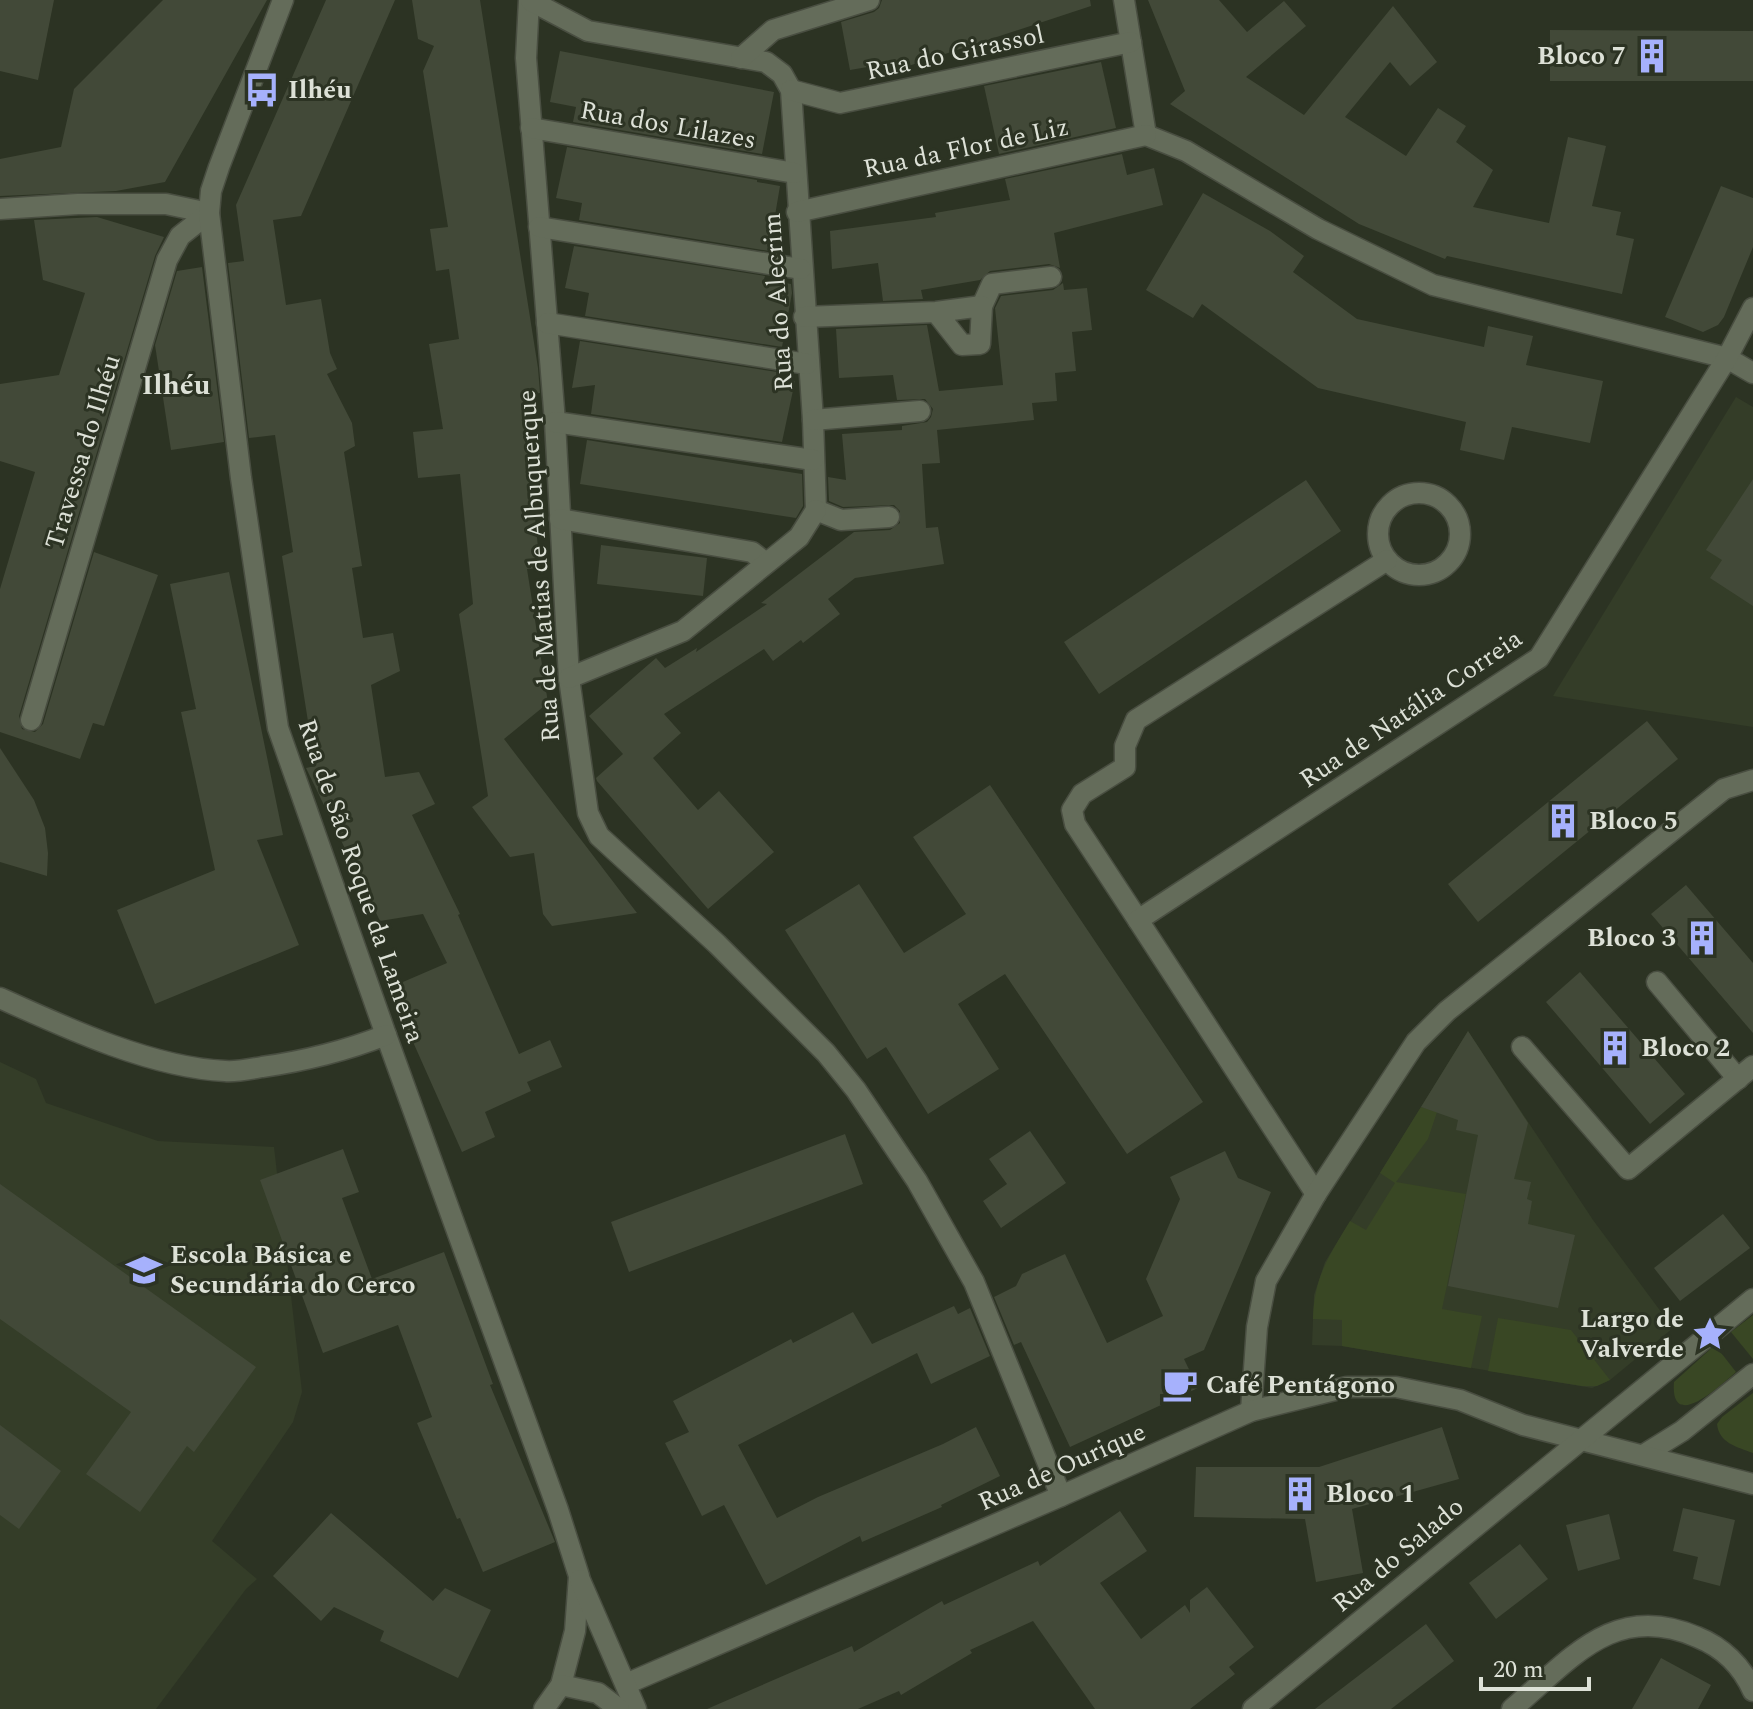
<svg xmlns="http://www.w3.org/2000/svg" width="1753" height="1709" font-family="Spectral,serif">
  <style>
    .built { fill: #343d28 }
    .green { fill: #394724 }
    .building { fill: #424938 }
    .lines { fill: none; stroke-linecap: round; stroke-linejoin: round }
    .street-casing { stroke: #494e41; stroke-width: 23 }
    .secondary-casing { stroke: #494e41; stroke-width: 23 }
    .street { stroke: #646c5a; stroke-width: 20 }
    .secondary { stroke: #646c5a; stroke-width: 20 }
    .labels { text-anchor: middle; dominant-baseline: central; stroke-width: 6; stroke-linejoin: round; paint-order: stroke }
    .street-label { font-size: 26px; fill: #dde1d7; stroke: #2c3323 }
    .poi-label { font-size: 26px; font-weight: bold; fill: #dde1d7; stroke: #2c3323; text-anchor: start }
    .neighbourhood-label { font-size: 28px; font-weight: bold; fill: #dde1d7; stroke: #2c3323 }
  </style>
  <rect width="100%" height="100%" fill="#2c3323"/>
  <g class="built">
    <polygon points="1736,397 1753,407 1753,727 1553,696"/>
    <polygon points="1468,1031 1593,1220 1673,1328 1610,1380 1592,1388 1342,1346 1312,1345 1314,1295 1325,1262"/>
    <polygon points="0,1062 36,1079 46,1103 158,1141 274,1147 302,1392 293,1422 212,1541 257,1579 246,1589 156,1709 0,1709"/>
  </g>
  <g class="green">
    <path d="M1421,1107l16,5 -9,27 -32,43 70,12 -24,115 40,7 -11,52 -129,-22v-26l-29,-1c1,-42 16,-63 37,-98l16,9 29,-47 -15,-10z"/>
    <polygon points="1753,1315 1753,1359 1731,1332"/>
    <polygon points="1498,1318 1571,1330 1610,1380 1597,1386 1582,1386 1488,1371"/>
    <path d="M1715,1345l21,27c-14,12 -66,62 -62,10z"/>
    <path d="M1753,1393v60c-16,-6 -34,-10 -36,-29l5,-7z"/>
  </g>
  <g class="building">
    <polygon points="0,0 54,0 38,80 0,71"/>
    <polygon points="163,0 267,0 165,182 116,191 0,196 0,159 61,147 74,89"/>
    <polygon points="326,0 395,0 301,216 273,220 286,305 321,299 330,353 337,369 327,374 352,423 355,446 344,452 362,566 352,568 363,638 393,633 400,671 371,685 385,777 419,772 435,804 412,815 460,914 458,915 519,1054 550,1040 562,1067 527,1082 531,1091 485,1112 495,1137 462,1152 389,988 447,963 423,914 380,921 306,768 315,766 282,556 293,552 275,435 249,438 228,263 244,261 236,205"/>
    <polygon points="412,0 480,0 538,368 540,393 523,396 540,568 527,569 548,703 504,739 637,913 552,926 543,914 534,853 510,857 472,807 488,796 459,614 473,604 460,474 418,478 413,432 443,429 429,344 459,339 449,269 436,271 430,229 448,227 423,71 434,46 418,39"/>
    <polygon points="882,0 1090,0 1091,6 887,73 885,64 850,70 841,22 874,12 879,8"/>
    <polygon points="1148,0 1219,0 1247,32 1284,1 1306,26 1246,77 1304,115 1393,6 1437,62 1410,86 1390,62 1345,117 1406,156 1438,108 1466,126 1456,142 1493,170 1473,207 1549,223 1568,137 1606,146 1592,206 1621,212 1616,235 1634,239 1622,294 1447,256 1445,259 1359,224 1170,104 1185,91"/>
    <polygon points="1550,30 1753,31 1753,81 1550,81"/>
    <polygon points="560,51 774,92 762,154 573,122 576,107 550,102"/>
    <polygon points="1101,62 1116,128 999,154 984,86"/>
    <polygon points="567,147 757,180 757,182 780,186 769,251 579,220 582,203 556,198"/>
    <polygon points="1122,154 1127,175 1154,168 1163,205 1054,233 1060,268 1049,264 990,271 980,280 921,290 923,299 883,301 878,263 832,269 830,231 936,217 935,213 1010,200 1005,179"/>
    <polygon points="1721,186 1753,198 1753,247 1724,317 1718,325 1703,332 1665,317"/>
    <polygon points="1203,193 1270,231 1304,256 1293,272 1357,319 1484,347 1488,326 1533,336 1526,365 1603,381 1590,443 1512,427 1504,460 1460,450 1466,422 1318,388 1202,304 1193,318 1146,290"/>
    <polygon points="97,217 164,237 155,256 19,716 22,729 35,732 43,724 94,552 158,575 104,726 93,723 80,759 0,732 0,589 35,472 0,461 0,384 59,375 85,293 43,280 34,220"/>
    <polygon points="574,246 765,276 764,279 791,284 792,293 782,347 585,316 589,293 565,288"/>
    <polygon points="202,267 224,442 171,450 155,345 177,271"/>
    <polygon points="1063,283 1064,290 1087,288 1092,330 1072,332 1076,371 1055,373 1057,401 1032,403 1034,420 937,430 940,463 922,464 926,528 938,527 944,564 855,578 828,599 840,614 803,643 801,640 773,661 764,649 664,714 681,733 653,758 698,810 719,791 774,852 708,909 597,781 596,778 623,754 589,716 656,658 665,668 697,648 696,652 767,604 761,603 854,532 890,530 900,523 900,511 894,505 843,507 829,501 828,477 846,480 842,434 902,430 902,426 927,422 931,417 933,409 925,399 897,400 893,375 839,378 836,329 927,325 939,391 1003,385 995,308 1001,296 1053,290"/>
    <polygon points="580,341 777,372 776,377 795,381 782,442 591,414 595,385 572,388"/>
    <polygon points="587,440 802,474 803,506 796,518 580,484"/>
    <polygon points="1753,479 1753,606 1710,578 1722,560 1706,550"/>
    <polygon points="1306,480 1341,531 1099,694 1064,642"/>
    <polygon points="601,545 707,558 703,596 597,584"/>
    <polygon points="229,572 283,835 257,840 299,945 155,1004 117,910 215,870 181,712 196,709 170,584"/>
    <polygon points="1647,721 1678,759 1478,922 1448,884"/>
    <polygon points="0,748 34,800 45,828 48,853 47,876 0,862"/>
    <polygon points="990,785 1203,1102 1127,1154 1005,974 958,1004 999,1069 928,1114 886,1047 867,1059 785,930 859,884 904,953 966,914 913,837"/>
    <polygon points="1686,885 1753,963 1753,1033 1651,914"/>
    <polygon points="1580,972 1685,1094 1650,1124 1546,1002"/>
    <polygon points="1468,1031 1528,1123 1514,1179 1531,1182 1527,1199 1532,1201 1528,1224 1575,1235 1558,1308 1448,1286 1478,1135 1456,1130 1458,1120 1421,1107"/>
    <polygon points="1030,1131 1066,1183 1001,1228 983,1201 1007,1184 989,1159"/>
    <polygon points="845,1134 863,1184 629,1272 611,1222"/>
    <polygon points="343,1149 359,1192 342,1198 372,1279 444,1252 493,1384 490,1385 555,1542 483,1572 460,1518 457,1519 417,1423 432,1417 398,1325 323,1353 260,1180"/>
    <polygon points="1225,1151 1238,1178 1271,1192 1204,1350 1184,1359 1198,1388 1070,1447 1021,1342 1014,1345 994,1297 1016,1286 1022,1274 1065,1254 1107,1343 1163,1316 1146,1279 1180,1199 1170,1177"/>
    <polygon points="0,1184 256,1367 194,1452 187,1446 140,1512 86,1474 131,1412 0,1319"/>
    <polygon points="1723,1214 1750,1248 1680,1301 1654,1268"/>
    <polygon points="954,1306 958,1314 970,1308 990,1356 931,1384 917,1353 738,1445 777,1518 818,1497 943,1444 976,1427 1000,1476 941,1505 942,1507 862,1542 860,1536 766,1585 724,1505 702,1516 665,1443 689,1432 673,1401 791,1339 793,1343 853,1312 872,1344"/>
    <polygon points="0,1425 61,1471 19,1529 0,1515"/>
    <polygon points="1442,1427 1459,1479 1352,1509 1363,1573 1316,1582 1305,1519 1194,1517 1196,1467 1319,1467"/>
    <polygon points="1683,1508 1735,1520 1720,1586 1693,1579 1698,1557 1673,1551"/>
    <polygon points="1120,1511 1147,1551 1100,1583 1141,1639 1185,1605 1190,1613 1190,1600 1207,1587 1254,1647 1229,1667 1235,1674 1190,1709 1095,1709 1033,1621 970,1650 972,1653 901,1695 899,1691 858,1709 707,1709 852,1646 854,1652 942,1601 944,1605 1038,1561 1040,1566"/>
    <polygon points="331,1513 433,1601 445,1588 491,1610 458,1678 380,1641 384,1631 334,1607 321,1621 273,1576"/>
    <polygon points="1609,1514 1620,1559 1578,1571 1566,1525"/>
    <polygon points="1520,1544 1548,1579 1496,1619 1469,1583"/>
    <polygon points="1426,1624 1454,1661 1391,1709 1315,1709"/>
    <polygon points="1661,1658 1711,1685 1698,1709 1632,1709"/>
  </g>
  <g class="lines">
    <g class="street-casing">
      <g id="street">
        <polyline points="529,0 526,58 555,422 569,678 588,813 599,836 717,944 826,1053 856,1090 917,1181 974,1282 1061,1496"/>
        <polyline points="1124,0 1146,135"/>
        <polyline points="531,1 588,31 766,62 782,74 791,90 813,420 816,510"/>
        <polyline points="741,58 773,30 869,0"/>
        <polyline points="791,90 840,103 1131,42"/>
        <polyline points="531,128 795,173"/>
        <polyline points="1146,135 1186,151 1318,229 1433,285 1727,358 1753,373"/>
        <polyline points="0,209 78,204 166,204 209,213"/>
        <polyline points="797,212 1146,135"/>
        <polyline points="539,227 801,269"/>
        <polyline points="982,306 992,284 1051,277"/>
        <polyline points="804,317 936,312 982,306 980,344 962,345 936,312"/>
        <polyline points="547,323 807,364"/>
        <polyline points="813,420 920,411"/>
        <polyline points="555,422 813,460"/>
        <circle cx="1419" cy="534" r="41"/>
        <polyline points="816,510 841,520 889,517"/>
        <polyline points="560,519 752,552 766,563"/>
        <polyline points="569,678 683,631 799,537 816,510"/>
        <polyline points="31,720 167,260 180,236 209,213"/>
        <polyline points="1138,920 1075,824 1072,810 1082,794 1125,767 1125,746 1136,720 1387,560"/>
        <polyline points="1657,982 1738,1079"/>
        <polyline points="1522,1047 1628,1169 1753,1066"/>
        <polyline points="1316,1194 1138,920 1539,658 1727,358 1753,308"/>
        <polyline points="1251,1411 1257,1327 1266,1281 1316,1194 1416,1042 1447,1011 1724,789 1753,780"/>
        <polyline points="1645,1454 1682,1431 1753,1374"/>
        <polyline points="626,1684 1061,1496 1251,1411 1347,1387 1396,1387 1460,1400 1523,1425 1753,1484"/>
        <polyline points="1253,1709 1753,1299"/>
        <path d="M1512,1709c59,-50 102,-108 185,-72 25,10 45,29 56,54"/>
      </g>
    </g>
    <g class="secondary-casing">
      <g id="secondary">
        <polyline points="283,0 219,167 211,191 209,213 241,478 278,728 386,1035 558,1510 579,1576 575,1631 561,1685 544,1709"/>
        <path d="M0,998c66,30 153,70 225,73 12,1 25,-2 37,-4 43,-6 83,-16 124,-32"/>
        <polyline points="580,1580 636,1709"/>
        <polyline points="561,1685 598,1693 619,1709"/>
      </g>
    </g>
    <use href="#street" class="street"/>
    <use href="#secondary" class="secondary"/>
  </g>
  <defs>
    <g id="building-bare" transform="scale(2.76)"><path d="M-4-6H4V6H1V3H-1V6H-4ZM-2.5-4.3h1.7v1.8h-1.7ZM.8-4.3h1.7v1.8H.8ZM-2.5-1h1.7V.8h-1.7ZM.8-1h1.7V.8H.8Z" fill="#a6b1fc" stroke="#2c3323" stroke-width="2.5" paint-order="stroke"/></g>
    <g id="bus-bare" transform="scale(2.76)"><path d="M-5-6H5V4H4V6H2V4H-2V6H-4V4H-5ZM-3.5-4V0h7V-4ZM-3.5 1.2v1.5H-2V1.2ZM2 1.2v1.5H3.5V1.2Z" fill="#a6b1fc" stroke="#2c3323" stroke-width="2.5" paint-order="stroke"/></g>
    <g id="school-bare" transform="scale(2.76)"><path d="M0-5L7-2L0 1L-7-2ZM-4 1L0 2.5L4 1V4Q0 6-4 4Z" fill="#a6b1fc" stroke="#2c3323" stroke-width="2.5" paint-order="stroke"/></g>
    <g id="sight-bare" transform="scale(2.76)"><path d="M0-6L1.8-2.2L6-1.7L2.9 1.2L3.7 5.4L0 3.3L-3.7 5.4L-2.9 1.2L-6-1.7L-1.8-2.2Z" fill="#a6b1fc" stroke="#2c3323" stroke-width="2.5" paint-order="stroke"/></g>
    <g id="cafe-bare" transform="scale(2.76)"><path d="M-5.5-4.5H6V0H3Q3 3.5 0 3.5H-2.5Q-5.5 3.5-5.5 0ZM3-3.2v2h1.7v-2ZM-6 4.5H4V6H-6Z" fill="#a6b1fc" stroke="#2c3323" stroke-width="2.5" paint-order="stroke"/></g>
  </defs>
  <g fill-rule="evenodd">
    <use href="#building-bare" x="1652" y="56"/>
    <use href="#bus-bare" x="262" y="90"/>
    <use href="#building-bare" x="1563" y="821"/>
    <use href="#building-bare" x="1702" y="938"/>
    <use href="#building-bare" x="1615" y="1048"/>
    <use href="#school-bare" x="144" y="1270"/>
    <use href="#sight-bare" x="1710" y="1334"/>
    <use href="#cafe-bare" x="1180" y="1385"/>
    <use href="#building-bare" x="1300" y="1494"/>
  </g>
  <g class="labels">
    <g class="street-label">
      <text transform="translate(955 53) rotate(-12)">Rua do Girassol</text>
      <text transform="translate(668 125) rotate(10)">Rua dos Lilazes</text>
      <text transform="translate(966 148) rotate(-12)">Rua da Flor de Liz</text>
      <text transform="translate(778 302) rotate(-94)">Rua do Alecrim</text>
      <text transform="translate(83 452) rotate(-73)">Travessa do Ilhéu</text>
      <text transform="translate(539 566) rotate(-94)">Rua de Matias de Albuquerque</text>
      <text transform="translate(1411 709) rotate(-34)">Rua de Natália Correia</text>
      <text transform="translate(361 881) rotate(71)">Rua de São Roque da Lameira</text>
      <text transform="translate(1062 1467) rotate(-24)">Rua de Ourique</text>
      <text transform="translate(1398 1555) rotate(-40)">Rua do Salado</text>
    </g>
    <g class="poi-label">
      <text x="1626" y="56" text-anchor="end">Bloco 7</text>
      <text x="288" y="90">Ilhéu</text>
      <text x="1589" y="821">Bloco 5</text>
      <text x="1676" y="938" text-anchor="end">Bloco 3</text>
      <text x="1641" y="1048">Bloco 2</text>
      <text x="170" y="1255">Escola Básica e<tspan x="170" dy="30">Secundária do Cerco</tspan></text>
      <text x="1684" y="1319" text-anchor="end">Largo de<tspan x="1684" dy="30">Valverde</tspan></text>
      <text x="1206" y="1385">Café Pentágono</text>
      <text x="1326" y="1494">Bloco 1</text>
    </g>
    <g class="neighbourhood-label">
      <text x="176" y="385">Ilhéu</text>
    </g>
  </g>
  <path d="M1481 1677v12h108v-12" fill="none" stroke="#dde1d7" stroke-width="4"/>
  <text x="1493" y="1677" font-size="24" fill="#dde1d7" stroke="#2c3323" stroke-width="6" paint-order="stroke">20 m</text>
</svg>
